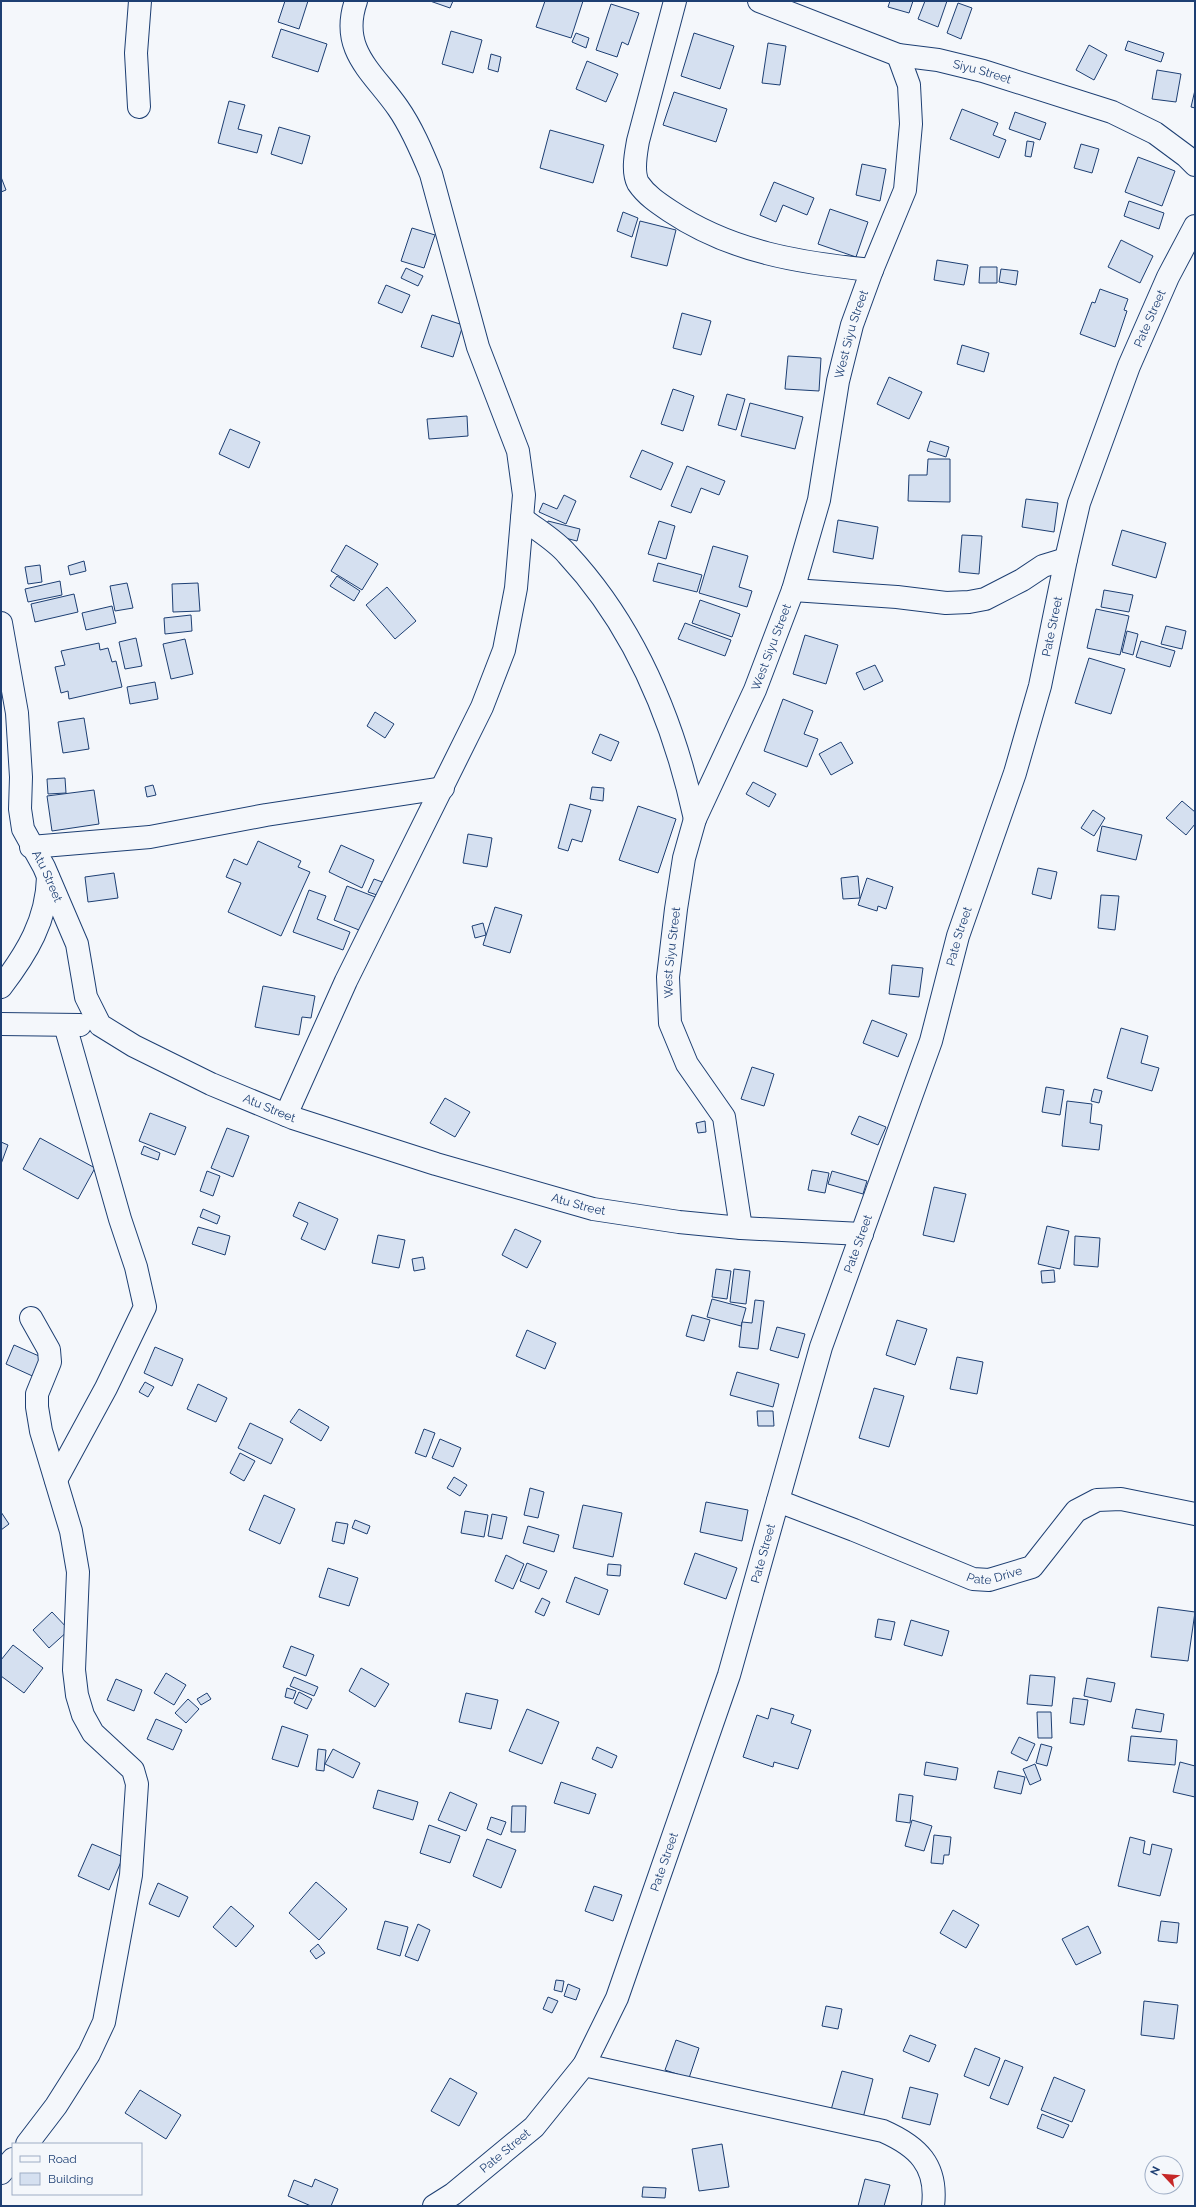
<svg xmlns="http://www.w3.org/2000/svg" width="1196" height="2207" font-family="Raleway,sans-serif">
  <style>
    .building { fill: #d5e0f0; stroke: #1d3f73 }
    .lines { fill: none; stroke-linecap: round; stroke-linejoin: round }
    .minor-casing { stroke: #1d3f73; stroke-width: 24 }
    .minor { stroke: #f4f7fb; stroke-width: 22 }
    .labels { text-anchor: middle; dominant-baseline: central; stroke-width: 3; stroke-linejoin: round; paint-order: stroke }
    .street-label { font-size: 12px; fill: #1d3f73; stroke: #f4f7fb }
  </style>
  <rect width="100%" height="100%" fill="#f4f7fb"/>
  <g class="building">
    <polygon points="285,1 308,1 299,29 278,22"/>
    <polygon points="430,1 453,1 450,8"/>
    <polygon points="545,1 583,1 571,38 536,27"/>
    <polygon points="890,1 913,1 909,13 888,7"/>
    <polygon points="925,1 947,1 938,27 918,19"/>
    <polygon points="958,3 972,8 961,39 947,33"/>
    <polygon points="611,4 639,13 628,45 622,42 617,57 596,50"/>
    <polygon points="281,29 327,44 318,72 272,57"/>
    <polygon points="451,31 482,40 473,73 442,64"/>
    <polygon points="576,33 589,38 586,48 572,42"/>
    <polygon points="694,33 734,46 720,89 681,76"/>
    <polygon points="1128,41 1164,53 1161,62 1125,50"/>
    <polygon points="768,43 786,46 780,85 762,83"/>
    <polygon points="1089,45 1107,55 1094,80 1076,70"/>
    <polygon points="491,54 501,57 498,72 488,69"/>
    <polygon points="587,61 618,74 606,102 576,89"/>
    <polygon points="1157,70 1181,74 1176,102 1152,99"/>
    <polygon points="1195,90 1195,108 1191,107"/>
    <polygon points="674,92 727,109 716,142 663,125"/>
    <polygon points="229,101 245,105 238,129 262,135 257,153 218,143"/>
    <polygon points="962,109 998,123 993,135 1006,140 999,158 950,139"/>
    <polygon points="1015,112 1046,123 1040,140 1009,129"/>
    <polygon points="279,127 310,136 302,164 271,154"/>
    <polygon points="550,130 604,145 593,183 540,168"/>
    <polygon points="1027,141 1034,142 1031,157 1025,156"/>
    <polygon points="1081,144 1099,149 1092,173 1074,168"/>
    <polygon points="1138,157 1175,171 1162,206 1125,192"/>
    <polygon points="862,164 886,169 880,201 856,195"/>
    <polygon points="1,177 6,190 1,192"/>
    <polygon points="774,182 814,198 807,215 783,205 776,222 760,215"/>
    <polygon points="1129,201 1164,213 1159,229 1124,216"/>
    <polygon points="830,209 868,222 856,257 818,244"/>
    <polygon points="623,212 638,218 632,237 617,231"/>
    <polygon points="640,221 676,230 667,266 631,257"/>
    <polygon points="412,228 435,235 424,268 401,261"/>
    <polygon points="1121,240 1153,256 1140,283 1108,267"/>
    <polygon points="937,260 968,265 964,285 934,280"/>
    <polygon points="980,267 997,267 997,283 979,283"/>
    <polygon points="406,268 423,276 418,286 401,278"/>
    <polygon points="1001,269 1018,271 1016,285 999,282"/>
    <polygon points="386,285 410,295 402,313 378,303"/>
    <polygon points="1100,289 1128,299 1124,310 1127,311 1115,347 1080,334 1092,302 1095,303"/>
    <polygon points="682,313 711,321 701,355 673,348"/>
    <polygon points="432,315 463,325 453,357 421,347"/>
    <polygon points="962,345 989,353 984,372 957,364"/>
    <polygon points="788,356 821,358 819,391 785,389"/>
    <polygon points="889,377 922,392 909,419 877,404"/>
    <polygon points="673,389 694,396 683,431 661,424"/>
    <polygon points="727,394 745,399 736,430 718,425"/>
    <polygon points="750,403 803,417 795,449 741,436"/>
    <polygon points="467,416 468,436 429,439 427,419"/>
    <polygon points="230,429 260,442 249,468 219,454"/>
    <polygon points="930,441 949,447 946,457 927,451"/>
    <polygon points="642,450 673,463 661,490 630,477"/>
    <polygon points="928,459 950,459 950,502 908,501 909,475 927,475"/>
    <polygon points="687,466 725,481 719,495 701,488 691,513 671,506"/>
    <polygon points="564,495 576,501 566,524 539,512 543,503 557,509"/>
    <polygon points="1026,499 1058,503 1054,532 1022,527"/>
    <polygon points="838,520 878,527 873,559 833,552"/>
    <polygon points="548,521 580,529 577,541 545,533"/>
    <polygon points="659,521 675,526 666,559 648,554"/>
    <polygon points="1122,530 1166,543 1156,578 1112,565"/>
    <polygon points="962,535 982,536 979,574 959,572"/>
    <polygon points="346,545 378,564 362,590 331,571"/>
    <polygon points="713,546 748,556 739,587 752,591 747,607 699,593"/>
    <polygon points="84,561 86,571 70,575 68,566"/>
    <polygon points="658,563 702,575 697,592 653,581"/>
    <polygon points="40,565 42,582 28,584 25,567"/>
    <polygon points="337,576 360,591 354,601 330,586"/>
    <polygon points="60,581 62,595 28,602 25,589"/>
    <polygon points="127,583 133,608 115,611 110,586"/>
    <polygon points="198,583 200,611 173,612 172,584"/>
    <polygon points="387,587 416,621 395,639 366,605"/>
    <polygon points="1104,590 1133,595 1129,612 1101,607"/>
    <polygon points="74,594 78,612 35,622 31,604"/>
    <polygon points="700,600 740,614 732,637 692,623"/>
    <polygon points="112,606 116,623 86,630 82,613"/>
    <polygon points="1096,609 1129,616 1120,655 1087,648"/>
    <polygon points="191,615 192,631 165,634 164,618"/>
    <polygon points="685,623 731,640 725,656 678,639"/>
    <polygon points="1166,626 1186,631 1182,649 1161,644"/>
    <polygon points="1127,631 1138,634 1133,655 1122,652"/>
    <polygon points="805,635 838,645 826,684 793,674"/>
    <polygon points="136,638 142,666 125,669 119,642"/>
    <polygon points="185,639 193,674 171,679 163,644"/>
    <polygon points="1141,641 1175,651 1170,667 1136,657"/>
    <polygon points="99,643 100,650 108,648 112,662 116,661 122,687 69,699 68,691 61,693 55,667 65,665 61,651"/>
    <polygon points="1089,658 1125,669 1111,714 1075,703"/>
    <polygon points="875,665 883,681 864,690 856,673"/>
    <polygon points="155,682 158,699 130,704 127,687"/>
    <polygon points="783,699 813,711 804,734 818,739 807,767 764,751"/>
    <polygon points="375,712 394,724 385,738 367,726"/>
    <polygon points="84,718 89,749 63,753 58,722"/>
    <polygon points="600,734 619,742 611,761 592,753"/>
    <polygon points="841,742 853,763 831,775 819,754"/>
    <polygon points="65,778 66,793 48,794 47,779"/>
    <polygon points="753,782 776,794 769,807 746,794"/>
    <polygon points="153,785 156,795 147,797 145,787"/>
    <polygon points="592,787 604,788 603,801 590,799"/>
    <polygon points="94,790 99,824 52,831 47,796"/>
    <polygon points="1182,801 1195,812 1195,824 1186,835 1166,818"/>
    <polygon points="570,804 591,810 582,842 572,839 568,851 558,848"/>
    <polygon points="638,806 676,819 658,873 619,860"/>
    <polygon points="1093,810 1105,818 1094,836 1081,828"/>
    <polygon points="1102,826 1142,835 1136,860 1097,851"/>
    <polygon points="468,834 492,838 487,867 463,863"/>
    <polygon points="258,841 301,861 298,867 310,872 281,936 228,912 241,883 226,877 234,859 247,865"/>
    <polygon points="341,845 374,860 362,888 329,872"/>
    <polygon points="1038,868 1057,872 1051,899 1032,894"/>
    <polygon points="114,873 118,898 88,902 85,877"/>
    <polygon points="858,876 860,898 843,899 841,878"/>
    <polygon points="867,878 893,887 886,909 878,906 877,911 858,905"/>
    <polygon points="374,879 385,883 380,896 368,892"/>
    <polygon points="347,886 383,900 369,934 334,920"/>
    <polygon points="309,890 326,896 317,919 350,932 343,950 293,932"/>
    <polygon points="1101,895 1119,896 1115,930 1098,928"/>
    <polygon points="495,907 522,915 510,953 483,945"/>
    <polygon points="483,923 486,935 475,938 472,926"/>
    <polygon points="892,965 923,968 919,997 889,994"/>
    <polygon points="263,986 315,996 311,1018 302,1017 299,1035 255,1027"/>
    <polygon points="872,1020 907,1034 898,1057 863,1043"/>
    <polygon points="1121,1028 1148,1036 1141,1063 1159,1068 1152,1091 1107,1078"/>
    <polygon points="752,1067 774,1074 764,1106 741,1099"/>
    <polygon points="1046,1087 1064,1090 1060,1115 1042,1112"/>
    <polygon points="1094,1089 1102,1091 1099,1103 1091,1101"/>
    <polygon points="445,1098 470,1112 455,1137 430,1123"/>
    <polygon points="1067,1101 1092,1104 1090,1123 1102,1125 1099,1150 1062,1146"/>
    <polygon points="150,1113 186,1127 175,1155 139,1141"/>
    <polygon points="859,1116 886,1127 878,1145 851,1134"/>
    <polygon points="705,1121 706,1132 698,1133 696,1123"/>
    <polygon points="227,1128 249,1136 233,1177 211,1168"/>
    <polygon points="40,1138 95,1168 78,1199 23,1169"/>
    <polygon points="1,1142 8,1145 1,1164"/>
    <polygon points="144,1146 160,1153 158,1160 141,1154"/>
    <polygon points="812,1170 829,1173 825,1193 808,1190"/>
    <polygon points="207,1171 220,1176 213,1196 200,1191"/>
    <polygon points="832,1171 867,1181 863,1194 828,1184"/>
    <polygon points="934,1187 966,1194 954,1242 923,1235"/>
    <polygon points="299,1202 338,1219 325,1250 301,1239 308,1223 293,1216"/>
    <polygon points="203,1209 220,1216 217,1224 200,1217"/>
    <polygon points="1047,1226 1069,1231 1060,1269 1038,1264"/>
    <polygon points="198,1227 230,1236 225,1255 192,1244"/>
    <polygon points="515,1229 541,1241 527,1268 502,1255"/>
    <polygon points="378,1235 405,1240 399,1268 372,1263"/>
    <polygon points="1075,1236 1100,1238 1098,1267 1074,1265"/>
    <polygon points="423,1257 425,1269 414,1271 412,1259"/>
    <polygon points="716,1269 731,1271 727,1299 712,1297"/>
    <polygon points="734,1269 750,1271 746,1304 730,1302"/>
    <polygon points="1054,1270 1055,1282 1042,1283 1041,1271"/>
    <polygon points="712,1299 746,1308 741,1326 707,1317"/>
    <polygon points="755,1300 764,1301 758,1349 739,1347 742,1322 752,1323"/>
    <polygon points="692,1315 710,1320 704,1341 686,1336"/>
    <polygon points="897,1320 927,1329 915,1365 886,1355"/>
    <polygon points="777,1327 805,1334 798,1358 770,1350"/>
    <polygon points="527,1330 556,1343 545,1369 516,1356"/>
    <polygon points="14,1345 48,1360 39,1379 6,1364"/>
    <polygon points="155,1347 183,1359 172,1386 144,1373"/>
    <polygon points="957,1357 983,1362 977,1394 950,1389"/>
    <polygon points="737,1372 779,1384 773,1407 730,1395"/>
    <polygon points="145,1382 154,1387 148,1397 139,1392"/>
    <polygon points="198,1384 227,1398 216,1422 187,1409"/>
    <polygon points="874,1388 904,1396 889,1447 859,1438"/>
    <polygon points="299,1409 329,1427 321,1441 290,1422"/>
    <polygon points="757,1411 773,1411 774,1426 758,1426"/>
    <polygon points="250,1423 283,1439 271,1464 238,1448"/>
    <polygon points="424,1429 435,1433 426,1457 415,1453"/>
    <polygon points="440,1439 461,1448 453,1467 432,1458"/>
    <polygon points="240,1453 255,1461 244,1481 230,1473"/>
    <polygon points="454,1477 467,1485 460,1496 447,1488"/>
    <polygon points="530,1488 544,1492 538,1518 524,1515"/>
    <polygon points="264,1495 295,1509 280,1544 249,1530"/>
    <polygon points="706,1502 748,1510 742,1541 700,1532"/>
    <polygon points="583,1505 622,1513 613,1557 573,1548"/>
    <polygon points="465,1511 488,1515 484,1537 461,1533"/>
    <polygon points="1,1512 9,1524 1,1530"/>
    <polygon points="492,1514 507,1517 502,1539 488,1536"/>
    <polygon points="355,1520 370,1526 367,1534 352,1528"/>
    <polygon points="336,1522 348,1524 344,1544 332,1541"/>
    <polygon points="528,1526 559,1535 554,1552 523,1543"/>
    <polygon points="695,1553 737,1568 726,1599 684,1584"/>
    <polygon points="506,1555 524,1564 513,1589 495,1581"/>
    <polygon points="527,1563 547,1571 539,1589 520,1581"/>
    <polygon points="608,1564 621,1565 620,1576 607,1575"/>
    <polygon points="328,1568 358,1578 349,1606 319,1597"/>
    <polygon points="575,1577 608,1590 599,1615 566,1602"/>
    <polygon points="542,1598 550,1602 544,1616 535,1612"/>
    <polygon points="1158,1607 1195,1612 1188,1661 1151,1657"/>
    <polygon points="52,1612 69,1630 49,1648 33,1630"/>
    <polygon points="878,1619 895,1622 891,1640 875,1637"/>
    <polygon points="911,1620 949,1631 942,1656 904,1645"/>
    <polygon points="13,1645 43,1668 24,1693 1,1676 1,1660"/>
    <polygon points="291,1646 314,1655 306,1676 283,1667"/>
    <polygon points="361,1668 389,1684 375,1707 349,1691"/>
    <polygon points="166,1673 186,1685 174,1705 154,1693"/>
    <polygon points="1030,1675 1055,1677 1052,1706 1027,1704"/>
    <polygon points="294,1677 318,1687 314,1696 290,1686"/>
    <polygon points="1087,1678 1115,1683 1111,1702 1084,1696"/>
    <polygon points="116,1679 142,1690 134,1711 107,1700"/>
    <polygon points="287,1688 296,1691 293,1699 285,1697"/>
    <polygon points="299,1692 312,1699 307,1709 294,1703"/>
    <polygon points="207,1693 211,1699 201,1705 197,1699"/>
    <polygon points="466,1693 498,1700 491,1729 459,1722"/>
    <polygon points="1073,1698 1088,1700 1084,1725 1070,1723"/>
    <polygon points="188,1699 199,1709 186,1723 175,1713"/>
    <polygon points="771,1708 794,1715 791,1723 811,1730 798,1769 774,1762 773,1767 743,1757 757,1715 768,1719"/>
    <polygon points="527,1709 559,1722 542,1764 509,1751"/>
    <polygon points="1136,1709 1164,1714 1161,1732 1132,1728"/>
    <polygon points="1037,1712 1051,1712 1052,1738 1038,1738"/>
    <polygon points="156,1719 182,1730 173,1750 147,1739"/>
    <polygon points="282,1726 308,1735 298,1767 272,1759"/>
    <polygon points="1131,1736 1177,1740 1175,1765 1128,1761"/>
    <polygon points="1019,1737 1035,1744 1027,1761 1011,1753"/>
    <polygon points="1041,1744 1052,1747 1047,1766 1036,1763"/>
    <polygon points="597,1747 617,1756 612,1768 592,1759"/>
    <polygon points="318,1749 326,1750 324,1771 316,1770"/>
    <polygon points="333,1749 360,1763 353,1778 325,1764"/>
    <polygon points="926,1762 958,1768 956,1780 924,1775"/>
    <polygon points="1180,1762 1195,1766 1195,1797 1173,1792"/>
    <polygon points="1035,1764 1041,1780 1030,1785 1023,1769"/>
    <polygon points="998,1771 1025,1777 1021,1794 994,1788"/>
    <polygon points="561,1782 596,1794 589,1814 554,1803"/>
    <polygon points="378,1790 418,1802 413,1820 373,1808"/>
    <polygon points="450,1792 477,1804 466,1831 438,1820"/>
    <polygon points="899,1794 913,1796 910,1823 896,1821"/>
    <polygon points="512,1806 526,1806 525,1832 511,1832"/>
    <polygon points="491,1817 506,1822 501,1835 487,1829"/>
    <polygon points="912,1820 932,1826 924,1851 905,1846"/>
    <polygon points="429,1825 460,1836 450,1863 420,1853"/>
    <polygon points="934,1835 951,1837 949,1855 944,1855 943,1864 931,1863"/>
    <polygon points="1130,1837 1145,1841 1143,1853 1150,1855 1152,1844 1172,1849 1160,1896 1118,1886"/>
    <polygon points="487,1839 516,1850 501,1888 473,1876"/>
    <polygon points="92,1844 123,1857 109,1890 78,1876"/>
    <polygon points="316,1882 347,1909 319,1940 289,1913"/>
    <polygon points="158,1883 188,1897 179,1917 149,1904"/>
    <polygon points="594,1886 622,1895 613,1921 585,1911"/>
    <polygon points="231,1906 254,1926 236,1947 213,1927"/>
    <polygon points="953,1910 979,1925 966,1948 940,1933"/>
    <polygon points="385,1921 408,1927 400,1956 377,1949"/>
    <polygon points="1161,1921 1179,1923 1177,1943 1158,1941"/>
    <polygon points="418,1924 430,1930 418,1961 405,1956"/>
    <polygon points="1088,1926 1101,1953 1076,1965 1062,1939"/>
    <polygon points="318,1944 325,1953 316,1959 310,1951"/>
    <polygon points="556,1980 564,1981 562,1992 554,1990"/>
    <polygon points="568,1984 580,1989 576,2000 564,1996"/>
    <polygon points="548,1997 558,2001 552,2013 543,2009"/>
    <polygon points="1144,2001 1178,2005 1174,2039 1141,2035"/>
    <polygon points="826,2006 842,2009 838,2029 822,2026"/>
    <polygon points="910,2035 936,2045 929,2062 903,2051"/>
    <polygon points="676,2040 699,2048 689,2078 665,2070"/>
    <polygon points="975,2048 1000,2058 989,2086 964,2076"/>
    <polygon points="1005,2060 1023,2067 1008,2105 990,2098"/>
    <polygon points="842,2071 873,2079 863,2118 831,2110"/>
    <polygon points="1054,2077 1085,2090 1072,2122 1041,2110"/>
    <polygon points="450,2078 477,2093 459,2126 431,2111"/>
    <polygon points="910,2087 938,2094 930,2125 902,2118"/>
    <polygon points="140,2090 181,2115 166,2139 125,2113"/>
    <polygon points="1042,2114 1069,2125 1063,2138 1037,2128"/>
    <polygon points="722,2144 729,2187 699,2191 692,2149"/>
    <polygon points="315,2179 338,2189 331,2206 311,2206 288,2196 294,2180 312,2187"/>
    <polygon points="865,2179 890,2185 884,2206 858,2206"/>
    <polygon points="643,2187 666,2188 665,2198 642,2197"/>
  </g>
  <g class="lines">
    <g class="minor-casing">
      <g id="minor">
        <path d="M675,1l-37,140c-2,12 -6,30 0,42 8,12 20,20 32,28 61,41 130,52 202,59"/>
        <path id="s1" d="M759,1l139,54 40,5 45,11 129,41 43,21 31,23 9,9"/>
        <polyline points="139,107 136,53 140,1"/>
        <path d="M522,518c15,12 33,22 45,36 69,74 107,168 128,265"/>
        <polyline points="793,590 897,597 946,603 969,602 985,599 1022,580 1043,566 1066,559"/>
        <path id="s2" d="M1,623l16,90 4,64 -1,32 3,20 21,38 33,77 9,53 14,28 34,21 77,38 82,34 143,46 157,45 86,13 62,6 121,6"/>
        <polyline points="31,847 150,837 266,815 443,788"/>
        <path d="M1,987c26,-34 46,-67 47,-110"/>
        <polyline points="1,1024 80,1025"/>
        <path d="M286,1115l60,-134 136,-274 22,-57 12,-62 8,-93 -6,-44 -40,-104 -47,-173c-9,-22 -19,-46 -33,-66 -25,-36 -59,-58 -42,-107"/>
        <path id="s3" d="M741,1228l-17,-111 -37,-53 -17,-41 -2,-46 8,-68 8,-51 11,-39 60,-129 38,-100 26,-90 19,-119 14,-56 20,-55 33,-80 6,-66 -2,-39 -11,-30"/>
        <polyline points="56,1480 106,1388 145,1307 136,1267 120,1219 65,1025"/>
        <path id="s4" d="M778,1501l76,29 119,49 16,1 43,-13 44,-56 21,-11 24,-1 74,15"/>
        <path d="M584,2065l299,66c34,15 55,34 50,75"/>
        <polyline points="27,2144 56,2106 89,2054 104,2022 131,1875 137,1784 133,1770 93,1733 83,1715 77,1695 74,1670 78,1572 71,1531 41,1431 37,1407 37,1394 50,1362 49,1350 31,1318"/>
        <polyline points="1,2173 13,2159"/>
        <path id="s5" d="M434,2206l19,-12 81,-67 50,-62 33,-67 112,-323 92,-328 110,-306 27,-105 57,-163 25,-87 26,-127 13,-56 50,-137 39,-89 27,-51"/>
      </g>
    </g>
    <use href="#minor" class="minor"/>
  </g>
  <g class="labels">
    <g class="street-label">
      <text stroke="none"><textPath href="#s1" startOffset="235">Siyu Street</textPath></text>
      <text stroke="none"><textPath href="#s5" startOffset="2046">Pate Street</textPath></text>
      <text stroke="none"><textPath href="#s3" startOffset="940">West Siyu Street</textPath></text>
      <text stroke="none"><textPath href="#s5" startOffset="1722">Pate Street</textPath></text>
      <text stroke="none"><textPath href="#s3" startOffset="616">West Siyu Street</textPath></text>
      <text stroke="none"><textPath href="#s2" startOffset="261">Atu Street</textPath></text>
      <text stroke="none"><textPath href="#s5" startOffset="1398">Pate Street</textPath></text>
      <text stroke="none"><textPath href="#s3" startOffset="292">West Siyu Street</textPath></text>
      <text stroke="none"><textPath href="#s2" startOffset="609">Atu Street</textPath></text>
      <text stroke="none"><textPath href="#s2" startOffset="933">Atu Street</textPath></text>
      <text stroke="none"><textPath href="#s5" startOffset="1074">Pate Street</textPath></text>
      <text stroke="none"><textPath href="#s5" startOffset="750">Pate Street</textPath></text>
      <text stroke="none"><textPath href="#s4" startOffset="232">Pate Drive</textPath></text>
      <text stroke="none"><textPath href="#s5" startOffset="426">Pate Street</textPath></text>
      <text stroke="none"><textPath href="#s5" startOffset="90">Pate Street</textPath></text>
    </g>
  </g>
  <rect width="1196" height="2207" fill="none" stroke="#1d3f73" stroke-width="4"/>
  <rect x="12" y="2143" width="130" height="52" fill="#f4f7fb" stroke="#9eadc5"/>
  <rect x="20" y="2156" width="20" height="6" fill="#f4f7fb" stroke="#9eadc5"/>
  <text x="48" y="2163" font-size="12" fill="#1d3f73">Road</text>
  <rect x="20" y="2173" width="20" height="12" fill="#d5e0f0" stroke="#9eadc5"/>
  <text x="48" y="2183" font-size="12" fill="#1d3f73">Building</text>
  <g transform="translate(1164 2175) rotate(296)"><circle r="19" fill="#f4f7fb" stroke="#9eadc5"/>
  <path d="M0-3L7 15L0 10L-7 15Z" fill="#c62828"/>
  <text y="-6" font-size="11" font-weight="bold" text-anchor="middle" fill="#1d3f73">N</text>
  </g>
</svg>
